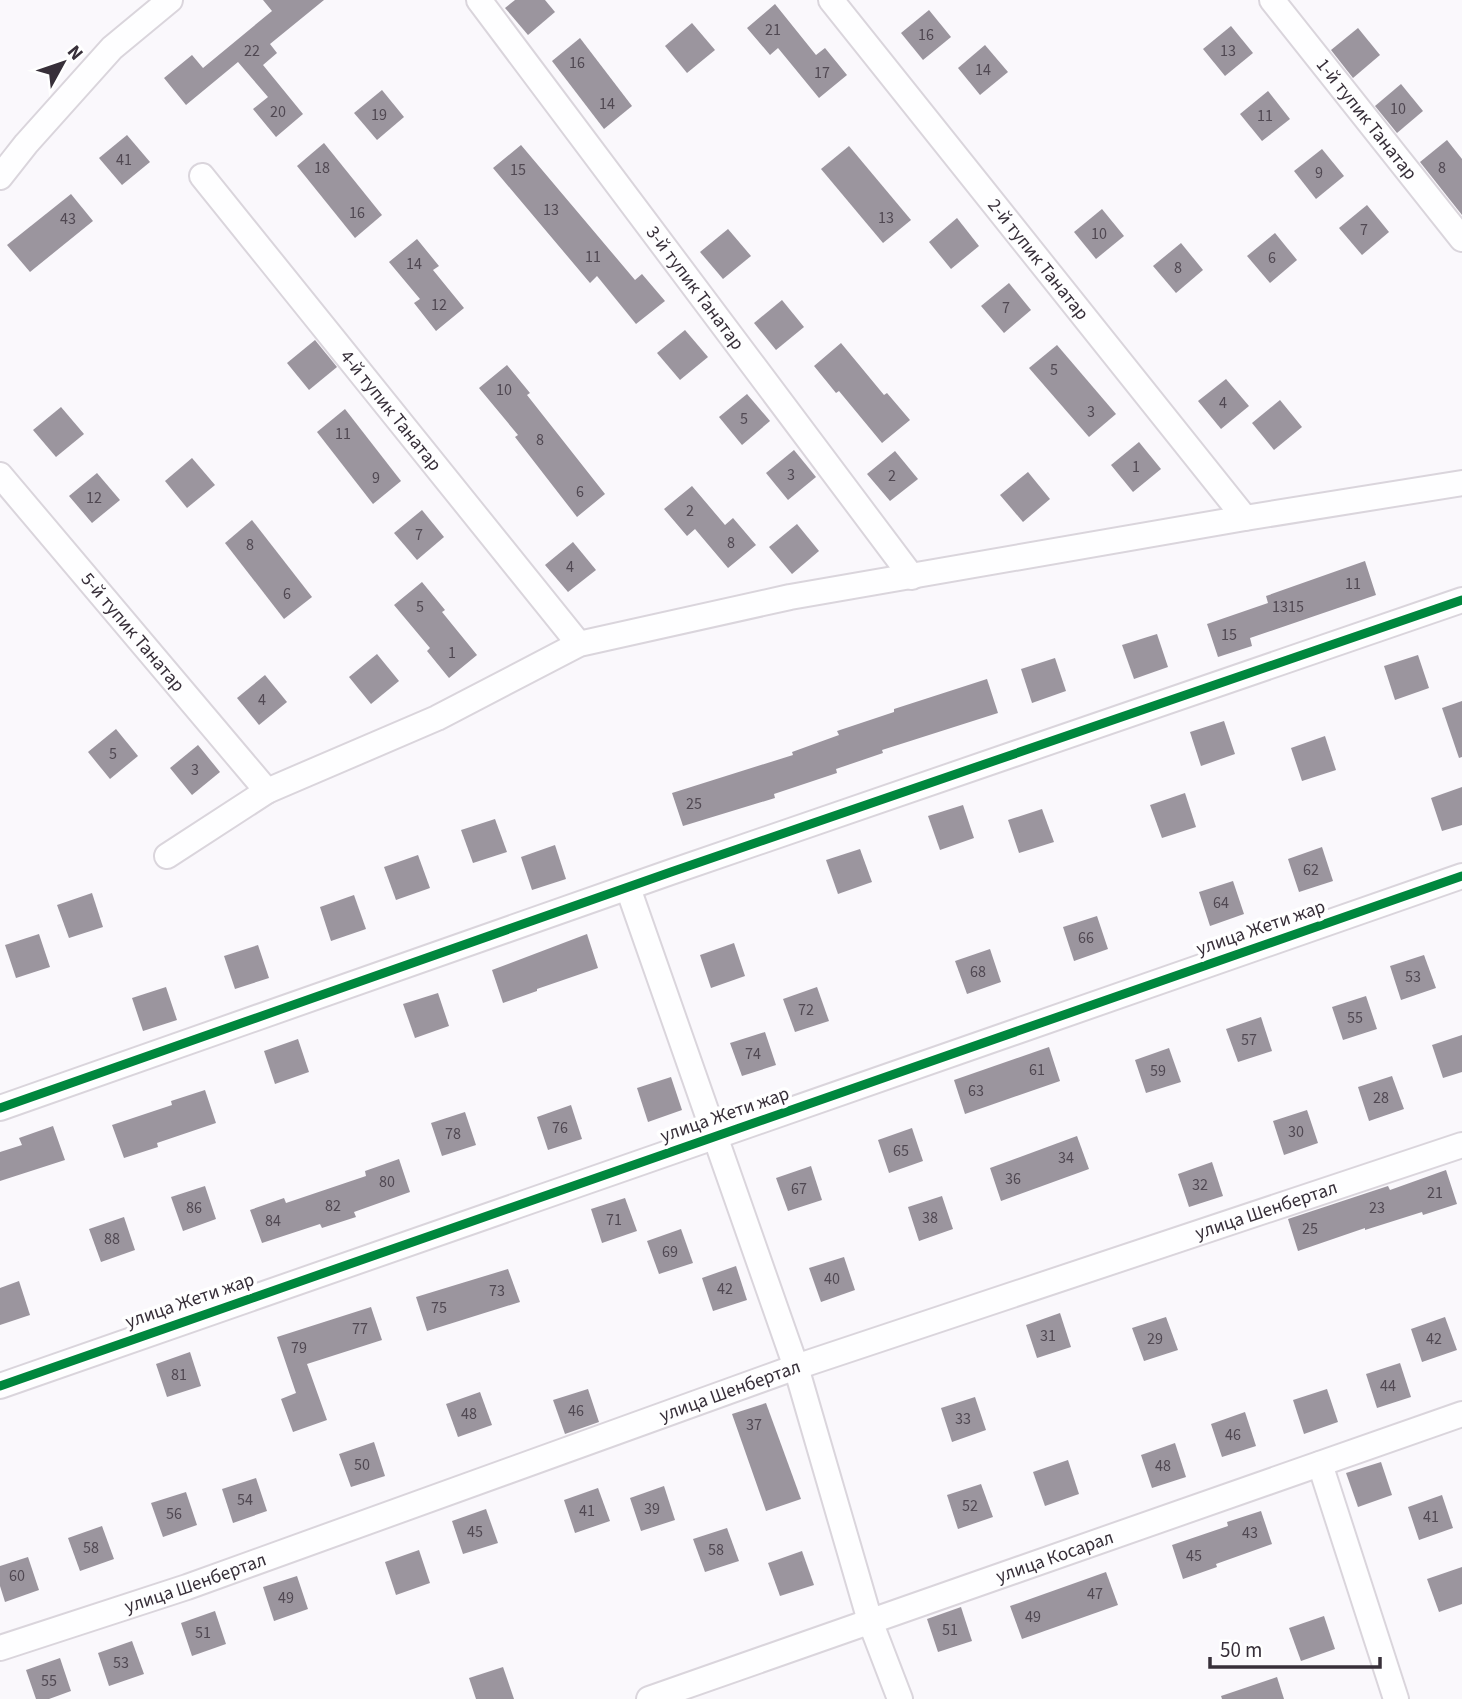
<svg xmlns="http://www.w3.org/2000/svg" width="1462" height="1699" font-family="'Source Sans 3',sans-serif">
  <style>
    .building { fill: #9b959e }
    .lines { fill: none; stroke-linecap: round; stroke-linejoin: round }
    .street-casing { stroke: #dad5dc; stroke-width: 28 }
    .street { stroke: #fefeff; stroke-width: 24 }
    .cycleway-casing { stroke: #fff; stroke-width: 13 }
    .cycleway { stroke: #00873e; stroke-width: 9 }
    .labels { text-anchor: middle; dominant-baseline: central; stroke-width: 7; stroke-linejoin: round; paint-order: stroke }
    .number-label { font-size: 16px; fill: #504852 }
    .street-label { font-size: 19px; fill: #372f39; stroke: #fff }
  </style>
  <rect width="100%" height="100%" fill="#faf8fc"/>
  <g class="building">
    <polygon points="263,0 324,0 270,44 277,53 263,65 303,114 276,137 253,109 268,97 238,62 186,105 164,78 192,55 203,68 272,11"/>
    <polygon points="515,0 545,0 555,12 528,35 505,8"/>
    <polygon points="775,4 816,55 825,48 847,75 819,98 778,48 770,55 747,28"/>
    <polygon points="929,10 951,37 923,60 901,33"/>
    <polygon points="692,23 715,50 687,73 665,46"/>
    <polygon points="1231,26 1253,53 1225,76 1203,49"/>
    <polygon points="1358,28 1380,55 1353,78 1331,50"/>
    <polygon points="580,38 632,106 604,129 552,61"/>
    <polygon points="985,45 1008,72 980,95 958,68"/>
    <polygon points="1401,84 1423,111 1397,133 1375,106"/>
    <polygon points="382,90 404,117 377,140 354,113"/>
    <polygon points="1268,91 1290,119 1262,141 1240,114"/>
    <polygon points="127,135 150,162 122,185 99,158"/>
    <polygon points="1447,140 1462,159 1462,215 1420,162"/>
    <polygon points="324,143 382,215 355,238 297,166"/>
    <polygon points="521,145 635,280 642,274 665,301 636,324 597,276 590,283 493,168"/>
    <polygon points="849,146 911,220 883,243 821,169"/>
    <polygon points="1322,149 1344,176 1316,199 1294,171"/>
    <polygon points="71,194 93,221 30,272 7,245"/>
    <polygon points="1367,205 1389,232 1362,255 1339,228"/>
    <polygon points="1102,209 1124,236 1096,259 1074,232"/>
    <polygon points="957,218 979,246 951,269 929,242"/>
    <polygon points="728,229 751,256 723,279 700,252"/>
    <polygon points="1275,233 1297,260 1270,283 1247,256"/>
    <polygon points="417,239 439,266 433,270 464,308 436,331 414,303 420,299 389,262"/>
    <polygon points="1181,243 1203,270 1176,293 1153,266"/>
    <polygon points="1009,283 1031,310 1004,333 981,306"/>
    <polygon points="782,300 804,327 776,350 754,323"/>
    <polygon points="685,330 708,357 680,380 657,353"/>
    <polygon points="315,340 337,367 309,390 287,363"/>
    <polygon points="841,343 884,395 887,393 910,420 882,443 839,391 836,393 814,366"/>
    <polygon points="1057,345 1116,414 1089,437 1029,368"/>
    <polygon points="507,365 530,393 527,395 605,494 577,517 515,437 518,435 479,388"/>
    <polygon points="1226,379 1249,406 1221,429 1198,401"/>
    <polygon points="747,394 770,421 742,445 719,417"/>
    <polygon points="1280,400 1302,427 1274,450 1252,423"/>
    <polygon points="61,407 84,434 56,457 33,430"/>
    <polygon points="345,409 401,481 373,504 317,432"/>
    <polygon points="1139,442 1161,469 1133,492 1111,465"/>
    <polygon points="794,450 816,477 788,500 766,473"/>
    <polygon points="895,451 918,479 890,501 867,474"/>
    <polygon points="192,458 215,485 187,508 165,481"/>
    <polygon points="1028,472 1050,499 1023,522 1000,495"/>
    <polygon points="97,473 120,500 92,523 69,496"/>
    <polygon points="692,486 725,525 733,518 756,545 728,568 695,529 687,536 664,509"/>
    <polygon points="422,510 444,537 417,560 394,533"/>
    <polygon points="252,520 312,597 284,619 225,543"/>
    <polygon points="797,524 819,551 792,574 769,547"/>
    <polygon points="573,542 596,570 568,592 545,565"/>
    <polygon points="1365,561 1376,595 1250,638 1252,646 1218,657 1207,624 1268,603 1266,596"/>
    <polygon points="422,582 445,610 442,612 477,655 449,678 427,651 430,648 394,605"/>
    <polygon points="1157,634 1168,667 1134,679 1122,645"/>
    <polygon points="377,654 399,681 371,704 349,677"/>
    <polygon points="1418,655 1429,688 1395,700 1384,666"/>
    <polygon points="1055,658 1066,691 1032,703 1021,669"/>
    <polygon points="265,675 287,702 259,725 237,698"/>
    <polygon points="987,679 998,713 882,750 883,753 836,769 837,773 774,794 775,798 683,826 672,793 793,755 792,752 839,735 837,731 894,712 894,709"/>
    <polygon points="1462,701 1462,757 1459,758 1442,708"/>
    <polygon points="1224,721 1235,754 1201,766 1190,732"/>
    <polygon points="116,729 138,756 110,779 88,752"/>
    <polygon points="1325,736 1336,770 1302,781 1291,748"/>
    <polygon points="198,745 220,772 192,795 170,768"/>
    <polygon points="1462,787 1462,825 1442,831 1431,798"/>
    <polygon points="1185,793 1196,827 1162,838 1150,805"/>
    <polygon points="963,805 974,838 940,850 928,816"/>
    <polygon points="1042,809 1054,842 1019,853 1008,820"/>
    <polygon points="495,819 507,852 473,863 461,830"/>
    <polygon points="555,845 566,879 532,890 521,857"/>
    <polygon points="1322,847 1333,881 1299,892 1288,859"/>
    <polygon points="860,849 872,882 838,894 826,860"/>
    <polygon points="418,855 430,888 396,900 384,867"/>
    <polygon points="1233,881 1244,914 1210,926 1199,892"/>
    <polygon points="92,893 103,927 69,938 57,905"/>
    <polygon points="354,895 366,929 331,941 320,907"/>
    <polygon points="1097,916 1108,949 1074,961 1063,927"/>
    <polygon points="39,934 50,967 16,978 5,945"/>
    <polygon points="587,934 598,968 537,989 537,991 503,1003 492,970"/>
    <polygon points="734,943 745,976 711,988 700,955"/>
    <polygon points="258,945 269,978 235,989 224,956"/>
    <polygon points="990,949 1001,982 967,994 955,961"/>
    <polygon points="1424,955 1436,988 1401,1000 1390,966"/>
    <polygon points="166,987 177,1020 143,1031 132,998"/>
    <polygon points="817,987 829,1021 795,1032 783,999"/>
    <polygon points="438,993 449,1026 415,1038 403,1004"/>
    <polygon points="1366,996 1377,1029 1343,1040 1332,1007"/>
    <polygon points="1261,1017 1272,1051 1238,1062 1226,1029"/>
    <polygon points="765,1032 776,1065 742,1076 730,1043"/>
    <polygon points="1462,1035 1462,1072 1443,1078 1432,1045"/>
    <polygon points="298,1039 309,1072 275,1084 264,1051"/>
    <polygon points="1049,1047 1060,1081 965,1114 954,1080"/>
    <polygon points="1169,1048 1181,1082 1146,1093 1135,1060"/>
    <polygon points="1392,1076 1404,1109 1369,1121 1358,1087"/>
    <polygon points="671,1077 682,1110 648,1122 637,1088"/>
    <polygon points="205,1090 216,1123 157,1143 158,1147 124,1158 112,1125 172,1105 171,1101"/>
    <polygon points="571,1105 582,1139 548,1150 537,1117"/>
    <polygon points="1307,1110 1318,1143 1284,1155 1273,1121"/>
    <polygon points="465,1112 476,1145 442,1156 431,1123"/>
    <polygon points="53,1126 65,1160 0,1181 0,1152 22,1145 19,1138"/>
    <polygon points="912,1128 923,1161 889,1173 878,1140"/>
    <polygon points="1077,1136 1089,1169 1001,1201 990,1168"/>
    <polygon points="399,1159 410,1192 354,1212 356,1217 322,1228 320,1224 262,1243 250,1210 284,1198 286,1203 366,1176 365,1171"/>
    <polygon points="1212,1162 1223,1196 1189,1207 1178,1174"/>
    <polygon points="811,1166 822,1200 788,1211 776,1178"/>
    <polygon points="1446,1170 1457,1204 1423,1215 1422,1212 1365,1230 1365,1228 1298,1251 1288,1219 1388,1186 1390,1190"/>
    <polygon points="205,1186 216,1219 183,1231 171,1197"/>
    <polygon points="942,1196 953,1229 919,1241 908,1207"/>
    <polygon points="625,1198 637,1231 602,1243 591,1209"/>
    <polygon points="124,1217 135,1250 101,1262 89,1229"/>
    <polygon points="681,1229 693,1263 659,1274 647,1241"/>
    <polygon points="844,1257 855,1290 821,1302 809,1268"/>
    <polygon points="736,1266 747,1300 713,1311 702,1278"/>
    <polygon points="508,1269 520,1302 427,1331 416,1297"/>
    <polygon points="19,1281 30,1315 0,1325 0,1288"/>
    <polygon points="371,1307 382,1340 307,1364 327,1420 293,1432 281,1399 296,1393 277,1337"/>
    <polygon points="1060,1313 1071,1347 1037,1358 1026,1325"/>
    <polygon points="1166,1317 1178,1350 1144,1361 1132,1328"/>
    <polygon points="1445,1317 1457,1350 1422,1362 1411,1329"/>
    <polygon points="190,1352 201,1386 167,1397 156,1364"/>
    <polygon points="1400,1363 1411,1397 1377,1408 1366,1374"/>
    <polygon points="588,1389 599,1422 565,1434 553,1400"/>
    <polygon points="1327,1389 1338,1422 1304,1434 1293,1400"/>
    <polygon points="480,1392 492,1425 458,1437 446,1404"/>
    <polygon points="975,1397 986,1430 952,1442 941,1408"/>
    <polygon points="766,1403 801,1499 766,1511 732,1414"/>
    <polygon points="1245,1412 1256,1446 1222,1457 1211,1424"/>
    <polygon points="374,1442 385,1476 351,1487 339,1454"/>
    <polygon points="1175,1443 1186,1477 1152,1488 1141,1455"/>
    <polygon points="1068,1460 1079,1494 1045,1506 1033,1472"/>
    <polygon points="1381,1462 1392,1495 1358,1507 1346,1473"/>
    <polygon points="256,1478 267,1511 233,1523 222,1489"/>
    <polygon points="981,1484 993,1517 958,1529 947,1495"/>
    <polygon points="664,1486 675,1520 641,1531 630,1498"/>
    <polygon points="598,1488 610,1521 575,1533 564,1500"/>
    <polygon points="186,1492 197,1525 163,1537 151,1503"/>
    <polygon points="1442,1495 1453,1528 1419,1540 1408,1507"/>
    <polygon points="486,1509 498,1543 463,1554 452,1521"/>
    <polygon points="1261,1511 1272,1544 1216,1564 1217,1567 1183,1579 1172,1545 1228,1526 1227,1522"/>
    <polygon points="102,1526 114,1559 80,1571 68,1538"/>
    <polygon points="727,1528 739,1561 705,1572 693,1539"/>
    <polygon points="419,1550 430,1583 396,1595 385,1562"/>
    <polygon points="802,1551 814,1585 780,1596 768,1563"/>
    <polygon points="28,1557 39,1590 5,1602 0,1586 0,1566"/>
    <polygon points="1462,1567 1462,1604 1439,1612 1427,1579"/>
    <polygon points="1106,1572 1118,1605 1022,1639 1010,1606"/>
    <polygon points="297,1576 308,1609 274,1621 263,1587"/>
    <polygon points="961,1607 972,1641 938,1652 927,1619"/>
    <polygon points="215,1611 226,1644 192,1656 181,1623"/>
    <polygon points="1324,1616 1335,1649 1301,1661 1289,1628"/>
    <polygon points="132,1641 144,1674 109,1686 98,1653"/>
    <polygon points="60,1658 71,1691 49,1699 36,1699 26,1670"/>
    <polygon points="503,1667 514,1699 476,1699 469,1678"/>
    <polygon points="1277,1677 1284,1699 1222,1699 1221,1696"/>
  </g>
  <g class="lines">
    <g class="street-casing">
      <g id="street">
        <path id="s1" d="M479,0l433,577"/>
        <path id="s2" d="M831,0l414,518"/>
        <path id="s3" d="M1272,0l190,239"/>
        <path id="s4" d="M202,176l377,468"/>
        <polyline points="0,177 26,144 112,48 170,0"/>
        <path id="s5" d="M0,475l267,316"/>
        <polyline points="167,856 267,791 437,718 579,644 790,597 1245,518 1462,483"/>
        <polyline points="628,888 796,1367 870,1621 900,1699"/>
        <polyline points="0,1108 671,872 1462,600"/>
        <polyline points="0,1386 1462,876"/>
        <polyline points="1320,1464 1396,1699"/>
        <path id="s6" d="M0,1648l187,-61 609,-220 666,-222"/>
        <path id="s7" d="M649,1699l813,-285"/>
      </g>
    </g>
    <use href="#street" class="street"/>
    <g class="cycleway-casing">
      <g id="cycleway">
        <polyline points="0,1108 671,872 1462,600"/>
        <polyline points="0,1386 1462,876"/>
      </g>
    </g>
    <use href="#cycleway" class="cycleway"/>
  </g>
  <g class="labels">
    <g class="number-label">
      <text x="773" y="30">21</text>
      <text x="926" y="35">16</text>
      <text x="252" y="51">22</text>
      <text x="1228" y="51">13</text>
      <text x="577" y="63">16</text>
      <text x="983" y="70">14</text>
      <text x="822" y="73">17</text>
      <text x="607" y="104">14</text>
      <text x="1398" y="109">10</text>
      <text x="278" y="112">20</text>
      <text x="379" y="115">19</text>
      <text x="1265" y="116">11</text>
      <text x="124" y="160">41</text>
      <text x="322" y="168">18</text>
      <text x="1442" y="168">8</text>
      <text x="518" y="170">15</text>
      <text x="1319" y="173">9</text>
      <text x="551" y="210">13</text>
      <text x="357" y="213">16</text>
      <text x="886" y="218">13</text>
      <text x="68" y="219">43</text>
      <text x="1364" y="230">7</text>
      <text x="1099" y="234">10</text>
      <text x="593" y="257">11</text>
      <text x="1272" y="258">6</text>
      <text x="414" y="264">14</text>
      <text x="1178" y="268">8</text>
      <text x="439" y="305">12</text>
      <text x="1006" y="308">7</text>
      <text x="1054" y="370">5</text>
      <text x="504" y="390">10</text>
      <text x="1223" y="403">4</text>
      <text x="1091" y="412">3</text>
      <text x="744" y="419">5</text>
      <text x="343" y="434">11</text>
      <text x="540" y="440">8</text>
      <text x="1136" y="467">1</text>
      <text x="791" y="475">3</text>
      <text x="892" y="476">2</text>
      <text x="376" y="478">9</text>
      <text x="580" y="492">6</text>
      <text x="94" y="498">12</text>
      <text x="690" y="511">2</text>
      <text x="419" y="535">7</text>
      <text x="731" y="543">8</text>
      <text x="250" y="545">8</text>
      <text x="570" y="567">4</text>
      <text x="1353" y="584">11</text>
      <text x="287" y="594">6</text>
      <text x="420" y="607">5</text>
      <text x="1288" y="607">1315</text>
      <text x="1229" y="635">15</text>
      <text x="452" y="653">1</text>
      <text x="262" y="700">4</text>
      <text x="113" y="754">5</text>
      <text x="195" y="770">3</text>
      <text x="694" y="804">25</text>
      <text x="1311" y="870">62</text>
      <text x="1221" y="903">64</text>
      <text x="1086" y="938">66</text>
      <text x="978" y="972">68</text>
      <text x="1413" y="977">53</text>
      <text x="806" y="1010">72</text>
      <text x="1355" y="1018">55</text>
      <text x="1249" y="1040">57</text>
      <text x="753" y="1054">74</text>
      <text x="1037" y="1070">61</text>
      <text x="1158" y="1071">59</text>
      <text x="976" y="1091">63</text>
      <text x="1381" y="1098">28</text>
      <text x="560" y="1128">76</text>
      <text x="1296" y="1132">30</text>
      <text x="453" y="1134">78</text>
      <text x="901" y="1151">65</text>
      <text x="1066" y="1158">34</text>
      <text x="1013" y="1179">36</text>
      <text x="387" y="1182">80</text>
      <text x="1200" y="1185">32</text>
      <text x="799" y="1189">67</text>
      <text x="1435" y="1193">21</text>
      <text x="333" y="1206">82</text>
      <text x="194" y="1208">86</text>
      <text x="1377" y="1208">23</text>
      <text x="930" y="1218">38</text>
      <text x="614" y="1220">71</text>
      <text x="273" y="1221">84</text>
      <text x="1310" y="1229">25</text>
      <text x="112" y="1239">88</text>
      <text x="670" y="1252">69</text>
      <text x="832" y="1279">40</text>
      <text x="725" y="1289">42</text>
      <text x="497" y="1291">73</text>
      <text x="439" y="1308">75</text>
      <text x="360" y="1329">77</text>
      <text x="1048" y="1336">31</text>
      <text x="1155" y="1339">29</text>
      <text x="1434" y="1339">42</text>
      <text x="299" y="1348">79</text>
      <text x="179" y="1375">81</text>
      <text x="1388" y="1386">44</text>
      <text x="576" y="1411">46</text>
      <text x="469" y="1414">48</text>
      <text x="963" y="1419">33</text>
      <text x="754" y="1425">37</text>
      <text x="1233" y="1435">46</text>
      <text x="362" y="1465">50</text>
      <text x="1163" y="1466">48</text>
      <text x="245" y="1500">54</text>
      <text x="970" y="1506">52</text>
      <text x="652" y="1509">39</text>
      <text x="587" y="1511">41</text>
      <text x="174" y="1514">56</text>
      <text x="1431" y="1517">41</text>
      <text x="475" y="1532">45</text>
      <text x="1250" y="1533">43</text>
      <text x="91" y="1548">58</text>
      <text x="716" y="1550">58</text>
      <text x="1194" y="1556">45</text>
      <text x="17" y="1576">60</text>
      <text x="1095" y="1594">47</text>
      <text x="286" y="1598">49</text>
      <text x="1033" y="1617">49</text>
      <text x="950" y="1630">51</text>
      <text x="203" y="1633">51</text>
      <text x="121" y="1663">53</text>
      <text x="49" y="1681">55</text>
    </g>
    <g class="street-label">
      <text stroke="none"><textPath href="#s3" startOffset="152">1-й тупик Танатар</textPath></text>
      <text stroke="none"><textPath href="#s2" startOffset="332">2-й тупик Танатар</textPath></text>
      <text stroke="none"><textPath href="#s1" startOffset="360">3-й тупик Танатар</textPath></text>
      <text stroke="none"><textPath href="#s4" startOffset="301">4-й тупик Танатар</textPath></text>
      <text stroke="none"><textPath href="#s5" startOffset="206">5-й тупик Танатар</textPath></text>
      <text transform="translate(1261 928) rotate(-19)">улица Жети жар</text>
      <text transform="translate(725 1115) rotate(-19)">улица Жети жар</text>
      <text stroke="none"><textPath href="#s6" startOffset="1340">улица Шенбертал</textPath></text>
      <text transform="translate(190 1301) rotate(-19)">улица Жети жар</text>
      <text stroke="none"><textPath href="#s6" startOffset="774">улица Шенбертал</textPath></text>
      <text stroke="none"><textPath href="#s7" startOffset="430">улица Косарал</textPath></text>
      <text stroke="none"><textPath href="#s6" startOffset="206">улица Шенбертал</textPath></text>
    </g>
  </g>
  <g transform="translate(63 63) rotate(50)" stroke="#ffffff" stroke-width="5" paint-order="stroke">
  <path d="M0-5L12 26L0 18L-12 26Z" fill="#372f39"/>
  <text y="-10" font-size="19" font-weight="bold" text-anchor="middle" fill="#372f39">N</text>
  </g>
  <path d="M1210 1657v10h170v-10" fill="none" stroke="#372f39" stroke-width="3.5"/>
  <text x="1220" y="1657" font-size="21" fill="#372f39" stroke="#ffffff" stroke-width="5" paint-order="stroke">50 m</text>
</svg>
